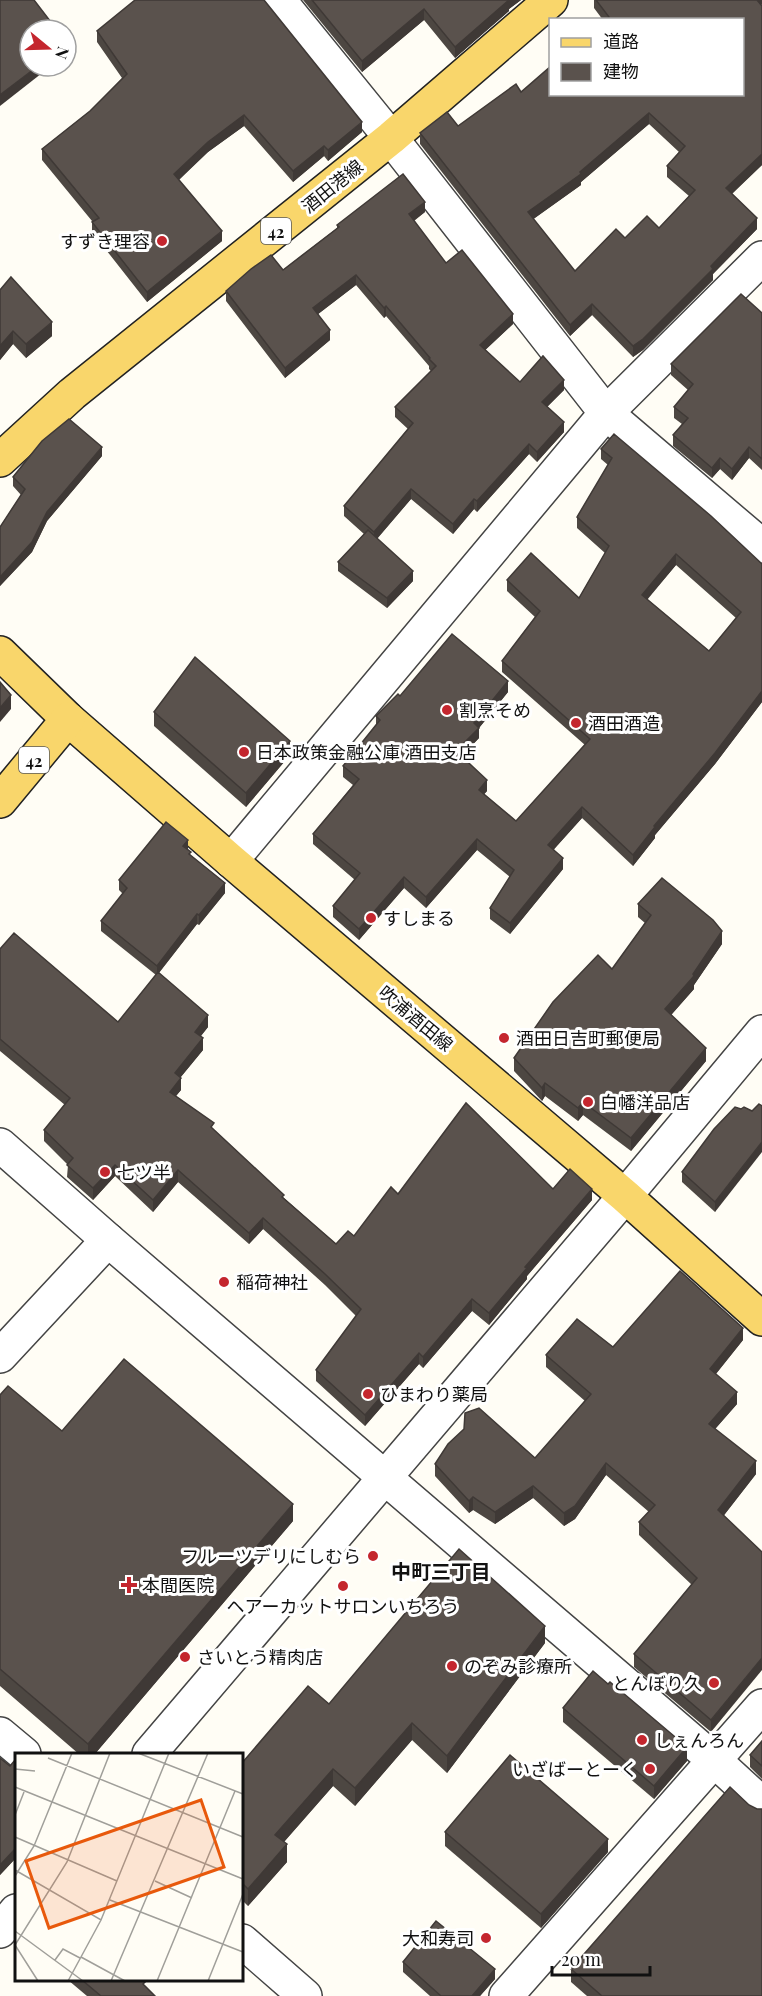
<svg xmlns="http://www.w3.org/2000/svg" width="762" height="1996" font-family="'Playfair Display','Noto Sans JP',serif">
  <style>
    .lines { fill: none; stroke-linecap: round; stroke-linejoin: round }
    .minor-casing { stroke: #444; stroke-width: 36 }
    .major-casing { stroke: #222; stroke-width: 36 }
    .minor { stroke: #fff; stroke-width: 33 }
    .major { stroke: #f9d66b; stroke-width: 33 }
    .wall { fill: #4d4742; fill-rule: evenodd }
    .shaded-wall { fill: #3f3936 }
    .building { fill: #5a524d; stroke: #3f3936; stroke-width: 1.5; fill-rule: evenodd }
    .poi-dot { fill: #c4262e; stroke: #fff; stroke-width: 2 }
    .labels { text-anchor: middle; dominant-baseline: central; stroke-width: 6; stroke-linejoin: round; paint-order: stroke }
    .shield { fill: #fff; stroke: #585858; stroke-width: 1.5 }
    .shield-label { font-size: 16px; font-weight: bold; fill: #111 }
    .street-label { font-size: 18px; fill: #111; stroke: #fff }
    .poi-label { font-size: 18px; fill: #111; stroke: #fff; text-anchor: start }
    .neighbourhood-label { font-size: 20px; font-weight: bold; fill: #111; stroke: #fff }
    .inset-road { fill: none; stroke: #a09f9a; stroke-width: 1.5 }
    .view { fill: #e8590c; fill-opacity: 0.15; stroke: #e8590c; stroke-width: 3 }
    .inset-edge { fill: none; stroke: #111; stroke-width: 3 }
  </style>
  <rect width="100%" height="100%" fill="#fffdf5"/>
  <g class="lines">
    <g class="minor-casing">
      <g id="minor">
        <polyline points="279,0 391,138 606,413 762,546"/>
        <polyline points="231,861 606,413 762,258"/>
        <polyline points="0,1145 108,1240 714,1760 762,1804"/>
        <polyline points="0,1356 108,1240"/>
        <polyline points="0,1734 24,1754"/>
        <polyline points="149,1754 625,1196 762,1032"/>
        <polyline points="0,1931 16,1911"/>
        <polyline points="242,1941 305,1996"/>
        <polyline points="506,1996 762,1706"/>
      </g>
    </g>
    <g class="major-casing">
      <g id="major">
        <polyline points="0,460 72,394 391,138 551,0"/>
        <polyline points="0,653 68,719 231,861 625,1196 762,1319"/>
        <polyline points="0,801 68,719"/>
      </g>
    </g>
    <use href="#minor" class="minor"/>
    <use href="#major" class="major"/>
  </g>
  <g class="wall">
    <polygon points="303,0 521,0 509,9 509,11 455,58 424,20 362,72"/>
    <path d="M594,0h168v4l-1,1 1,1v159l-30,29 25,35 -44,45v6l-70,70 -10,7 -41,-42 -22,21 -150,-192v-11l38,-7 63,-34 221,-72h-139l-9,-12zM649,124l30,28 -12,14v11l22,19 -30,32 -34,10 -50,33 -42,-52 48,-34v-3z"/>
    <polygon points="97,31 362,132 328,161 324,156 293,182 244,126 208,152 179,180 222,241 147,302 92,232 92,221 42,160 42,149 90,111 122,78 97,42"/>
    <polygon points="425,212 414,221 446,263 513,324 485,350 520,382 564,390 547,407 564,432 537,462 529,454 477,512 474,509 453,534 411,499 377,539 413,581 387,608 338,571 338,562 364,534 344,516 344,506 408,429 395,417 395,407 431,371 429,369 429,366 386,316 384,318 356,285 318,314 330,340 285,378 226,301 226,291 283,270 337,228 337,225"/>
    <polygon points="0,290 52,336 26,358 13,344 0,360"/>
    <polygon points="762,313 762,470 749,458 732,480 720,469 712,478 673,446 673,435 682,424 674,418 674,407 688,390 671,375 671,364"/>
    <path d="M601,449l161,115v138l-47,62 -60,71v3l-22,28 -51,-48 -28,31 9,20 -53,65 -20,-15v-11l20,-31 -33,-27 -51,58 -22,-20 -45,52 -26,-23v-11l22,-26 -42,-36v-10l40,-49 -10,-8v-11l33,-41v-9l24,-20 108,-4 -29,36v10l-17,18 25,35 -3,3 32,27 69,-76 -83,-73v-11l33,-44 -28,-26v-11l72,18 26,-45 -28,-25v-11l31,-52 -7,-6zM676,565l60,53 -27,33 -62,-52z"/>
    <polygon points="102,456 47,521 32,552 0,586 0,527 21,495 13,486 13,477"/>
    <polygon points="154,712 290,755 246,807 154,726"/>
    <polygon points="188,850 191,856 225,893 199,925 197,924 159,973 208,1027 201,1036 203,1050 180,1078 181,1090 176,1096 214,1130 284,1198 336,1244 354,1236 398,1194 553,1189 592,1200 527,1276 527,1279 489,1325 472,1311 423,1368 419,1364 365,1426 316,1381 316,1370 356,1316 325,1285 263,1229 249,1244 178,1182 153,1212 115,1176 93,1200 67,1177 68,1165 44,1141 44,1130 65,1105 0,1051 0,949 118,1022 156,975 101,931 101,921 123,894 119,890 119,880"/>
    <polygon points="638,904 722,944 694,985 694,989 671,1015 706,1061 631,1151 583,1115 578,1121 545,1096 542,1101 514,1071 514,1058 612,969 645,923 638,917"/>
    <polygon points="741,1109 752,1111 715,1212 682,1182 682,1172"/>
    <polygon points="743,1340 716,1374 737,1404 715,1429 756,1474 724,1515 711,1732 634,1667 634,1654 692,1585 639,1535 639,1522 649,1512 606,1475 575,1519 564,1526 533,1498 495,1524 473,1510 469,1513 435,1476 435,1464 535,1458 585,1401 546,1367 546,1355 613,1347"/>
    <polygon points="0,1395 62,1431 293,1521 94,1755 80,1755 0,1686"/>
    <polygon points="545,1643 447,1773 412,1740 355,1806 333,1786 284,1842 287,1862 248,1906 242,1900 242,1763 329,1704"/>
    <polygon points="563,1708 687,1761 654,1799 563,1722"/>
    <polygon points="762,1741 762,1779 750,1767 750,1755"/>
    <polygon points="0,1758 10,1766 16,1761 16,1862 14,1860 0,1875"/>
    <polygon points="749,1805 757,1809 762,1996 587,1996 571,1982 571,1969"/>
    <polygon points="445,1832 608,1852 541,1928 445,1846"/>
    <polygon points="403,1962 495,1979 480,1996 430,1996 403,1972"/>
    <polygon points="68,1980 142,1980 145,1987 155,1996 87,1996"/>
  </g>
  <g class="shaded-wall">
    <polygon points="508,0 521,0 509,9 509,11 455,58 455,47"/>
    <polygon points="756,0 762,0 762,4 756,10"/>
    <polygon points="424,9 424,20 362,72 362,61"/>
    <polygon points="38,66 51,66 0,106 0,95"/>
    <polygon points="649,113 649,124 581,182 581,185 528,223 528,212 580,172"/>
    <polygon points="244,115 244,126 208,152 174,184 174,174 208,142"/>
    <polygon points="362,122 362,132 328,161 328,150"/>
    <polygon points="324,146 324,156 293,182 293,171"/>
    <polygon points="762,154 762,165 726,199 726,188"/>
    <polygon points="425,202 425,212 409,224 409,214"/>
    <polygon points="757,218 757,229 713,274 713,280 643,350 633,357 633,346"/>
    <polygon points="222,231 222,241 147,302 147,292"/>
    <polygon points="356,275 356,285 313,318 313,308"/>
    <polygon points="592,304 592,315 570,336 570,325"/>
    <polygon points="386,306 386,316 384,318 384,308"/>
    <polygon points="513,314 513,324 480,355 480,345"/>
    <polygon points="52,322 52,336 26,358 26,344"/>
    <polygon points="330,330 330,340 285,378 285,368"/>
    <polygon points="13,331 13,344 0,360 0,346"/>
    <polygon points="564,380 564,390 542,412 542,402"/>
    <polygon points="564,422 564,432 537,462 537,452"/>
    <polygon points="529,444 529,454 477,512 477,501"/>
    <polygon points="102,447 102,456 47,521 32,552 0,586 0,577 47,512"/>
    <polygon points="749,447 749,458 732,480 732,469"/>
    <polygon points="720,458 720,469 712,478 712,468"/>
    <polygon points="411,489 411,499 374,542 374,532"/>
    <polygon points="474,499 474,509 453,534 453,524"/>
    <polygon points="676,554 676,565 642,606 642,595"/>
    <polygon points="413,571 413,581 387,608 387,598"/>
    <polygon points="508,681 508,692 479,728 479,738 456,762 456,751 474,723"/>
    <polygon points="762,691 762,702 715,764 655,835 655,838 633,866 633,855 654,826"/>
    <polygon points="11,695 11,709 0,722 0,708"/>
    <polygon points="290,741 290,755 246,807 246,793"/>
    <polygon points="487,780 487,791 479,800 479,790"/>
    <polygon points="582,807 582,818 548,856 548,845"/>
    <polygon points="477,839 477,850 426,908 426,897"/>
    <polygon points="188,840 188,850 183,846"/>
    <polygon points="563,858 563,869 510,934 510,923"/>
    <polygon points="404,877 404,888 359,940 359,929"/>
    <polygon points="225,883 225,893 199,925 199,915"/>
    <polygon points="197,914 197,924 157,975 157,966"/>
    <polygon points="722,931 722,944 694,985 694,989 665,1022 665,1009 693,974"/>
    <polygon points="208,1015 208,1027 195,1043 195,1032"/>
    <polygon points="203,1038 203,1050 175,1084 175,1073"/>
    <polygon points="706,1048 706,1061 631,1151 631,1138"/>
    <polygon points="181,1078 181,1090 170,1103 170,1092"/>
    <polygon points="545,1083 545,1096 542,1101 542,1088"/>
    <polygon points="583,1102 583,1115 578,1121 578,1108"/>
    <polygon points="762,1142 762,1152 715,1212 715,1202"/>
    <polygon points="115,1165 115,1176 93,1200 93,1188"/>
    <polygon points="178,1170 178,1182 153,1212 153,1200"/>
    <polygon points="592,1189 592,1200 527,1276 527,1279 489,1325 489,1313 525,1267"/>
    <polygon points="263,1218 263,1229 249,1244 249,1233"/>
    <polygon points="472,1299 472,1311 423,1368 423,1357"/>
    <polygon points="743,1328 743,1340 710,1381 710,1369"/>
    <polygon points="419,1353 419,1364 365,1426 365,1415"/>
    <polygon points="737,1392 737,1404 709,1436 709,1424"/>
    <polygon points="756,1461 756,1474 718,1523 718,1510"/>
    <polygon points="606,1463 606,1475 575,1519 564,1526 564,1513"/>
    <polygon points="533,1486 533,1498 495,1524 495,1512"/>
    <polygon points="473,1497 473,1510 469,1513 469,1501"/>
    <polygon points="293,1504 293,1521 94,1755 88,1755 88,1744"/>
    <polygon points="545,1626 545,1643 447,1773 447,1756"/>
    <polygon points="762,1658 762,1670 711,1732 711,1720"/>
    <polygon points="412,1723 412,1740 355,1806 355,1788"/>
    <polygon points="687,1747 687,1761 654,1799 654,1786"/>
    <polygon points="333,1769 333,1786 275,1852 275,1835"/>
    <polygon points="608,1839 608,1852 541,1928 541,1914"/>
    <polygon points="287,1844 287,1862 248,1906 248,1889"/>
    <polygon points="14,1850 14,1860 0,1875 0,1865"/>
    <polygon points="495,1969 495,1979 480,1996 472,1996"/>
  </g>
  <g class="building">
    <polygon points="0,0 34,0 57,30 30,30 30,66 38,66 0,95"/>
    <polygon points="135,0 264,0 362,122 328,150 324,146 293,171 244,115 208,142 174,174 222,231 147,292 92,222 99,218 42,149 90,111 127,74 97,31"/>
    <polygon points="312,0 509,0 455,47 424,9 362,61"/>
    <path d="M596,0h161l5,6v148l-36,34 31,30 -46,48 2,3 -70,70 -10,7 -41,-42 -22,21 -150,-192 27,-21 11,14 58,-42 5,8 29,-25v27h192v-74h-135l2,-3zM649,113l36,33 -18,20 28,24 -36,38 -12,-12 -22,22 -9,-9 -41,42 -47,-59 53,-38 -1,-2z"/>
    <polygon points="403,174 425,202 409,214 446,263 462,250 513,314 480,345 520,382 543,356 564,380 542,402 564,422 537,452 529,444 477,501 474,499 453,524 411,489 374,532 344,506 413,423 395,407 436,366 429,359 430,358 386,306 384,308 356,275 313,308 330,330 285,368 226,291 251,269 271,255 283,270 339,227 337,225"/>
    <polygon points="11,277 52,322 26,344 13,331 0,346 0,290"/>
    <polygon points="741,294 762,313 762,459 749,447 732,469 720,458 712,468 673,435 688,418 674,407 693,384 671,364"/>
    <polygon points="69,419 102,447 47,512 32,542 0,577 0,527 25,489 13,477 42,441"/>
    <path d="M614,434l97,82 51,48v127l-47,62 -61,73 1,1 -22,28 -51,-48 -34,38 15,13 -53,65 -20,-15 24,-38 -37,-31 -51,58 -22,-20 -45,52 -26,-23 27,-33 -47,-39 46,-55 -16,-13 37,-46 -4,-4 22,-22 2,2 52,-62 56,47 -34,42 5,5 -23,23 31,29 -8,10 37,31 74,-82 -88,-78 38,-50 -33,-31 24,-27 48,45 30,-52 -32,-29 35,-59 -11,-9zM676,554l65,58 -32,39 -67,-56z"/>
    <polygon points="368,530 413,571 387,598 338,562"/>
    <polygon points="195,657 290,741 246,793 154,712"/>
    <polygon points="0,682 11,695 0,708"/>
    <polygon points="166,822 188,840 183,846 191,852 189,854 225,883 199,915 197,914 157,966 101,921 127,888 119,880"/>
    <polygon points="662,878 713,920 722,931 693,974 694,976 665,1009 706,1048 631,1138 583,1102 578,1108 545,1083 542,1088 514,1058 553,1002 598,955 612,969 651,915 638,904"/>
    <polygon points="14,933 118,1022 158,972 208,1015 195,1032 203,1038 175,1073 181,1078 170,1092 214,1123 211,1127 284,1195 282,1197 336,1244 348,1231 354,1236 391,1187 398,1194 466,1103 553,1189 570,1169 592,1189 525,1267 527,1268 489,1313 472,1299 423,1357 419,1353 365,1415 316,1370 361,1309 325,1274 263,1218 249,1233 178,1170 153,1200 115,1165 93,1188 67,1165 73,1158 44,1130 70,1098 0,1039 0,949"/>
    <polygon points="759,1104 762,1106 762,1142 715,1202 682,1172 714,1129 735,1107 741,1109 744,1107 752,1111"/>
    <polygon points="680,1271 743,1328 710,1369 737,1392 709,1424 756,1461 718,1510 762,1552 762,1658 711,1720 634,1654 697,1578 639,1522 655,1505 606,1463 575,1506 564,1513 533,1486 495,1512 473,1497 469,1501 435,1464 448,1444 464,1429 465,1413 479,1408 535,1458 591,1394 546,1355 577,1319 613,1347"/>
    <polygon points="124,1359 293,1504 88,1744 0,1669 0,1395 8,1386 62,1431"/>
    <polygon points="459,1549 545,1626 447,1756 412,1723 355,1788 333,1769 275,1835 287,1844 248,1889 242,1883 242,1763 308,1686 329,1704"/>
    <polygon points="593,1671 608,1684 610,1682 687,1747 654,1786 563,1708"/>
    <polygon points="762,1741 762,1766 750,1755"/>
    <polygon points="510,1755 608,1839 541,1914 445,1832"/>
    <polygon points="0,1758 10,1766 15,1760 16,1761 16,1852 14,1850 0,1865"/>
    <polygon points="730,1787 749,1805 757,1809 762,1809 762,1996 602,1996 571,1969"/>
    <polygon points="436,1921 495,1969 472,1996 441,1996 403,1962"/>
    <polygon points="82,1980 142,1980 145,1982 143,1984 155,1996 101,1996"/>
  </g>
  <g class="poi-dot">
    <circle cx="162" cy="241" r="6"/>
    <circle cx="447" cy="710" r="6"/>
    <circle cx="576" cy="723" r="6"/>
    <circle cx="244" cy="752" r="6"/>
    <circle cx="371" cy="918" r="6"/>
    <circle cx="504" cy="1038" r="6"/>
    <circle cx="588" cy="1102" r="6"/>
    <circle cx="105" cy="1172" r="6"/>
    <circle cx="224" cy="1282" r="6"/>
    <circle cx="368" cy="1394" r="6"/>
    <circle cx="373" cy="1556" r="6"/>
    <path d="M126 1576h6v6h6v6h-6v6h-6v-6h-6v-6h6z"/>
    <circle cx="343" cy="1586" r="6"/>
    <circle cx="185" cy="1657" r="6"/>
    <circle cx="452" cy="1666" r="6"/>
    <circle cx="714" cy="1683" r="6"/>
    <circle cx="642" cy="1740" r="6"/>
    <circle cx="650" cy="1769" r="6"/>
    <circle cx="486" cy="1938" r="6"/>
  </g>
  <g class="labels">
    <g class="shield">
      <rect x="261" y="218" width="30" height="26" rx="4.5"/>
      <rect x="19" y="747" width="30" height="26" rx="4.5"/>
    </g>
    <g class="shield-label">
      <text x="276" y="231">42</text>
      <text x="34" y="760">42</text>
    </g>
    <g class="street-label">
      <text transform="translate(332 186) rotate(-39)">酒田港線</text>
      <text transform="translate(416 1018) rotate(40)">吹浦酒田線</text>
    </g>
    <g class="poi-label">
      <text x="150" y="241" text-anchor="end">すずき理容</text>
      <text x="459" y="710">割烹そめ</text>
      <text x="588" y="723">酒田酒造</text>
      <text x="256" y="752">日本政策金融公庫 酒田支店</text>
      <text x="383" y="918">すしまる</text>
      <text x="516" y="1038">酒田日吉町郵便局</text>
      <text x="600" y="1102">白幡洋品店</text>
      <text x="117" y="1172">七ツ半</text>
      <text x="236" y="1282">稲荷神社</text>
      <text x="380" y="1394">ひまわり薬局</text>
      <text x="361" y="1556" text-anchor="end">フルーツデリにしむら</text>
      <text x="142" y="1585">本間医院</text>
      <text x="343" y="1606" text-anchor="middle">ヘアーカットサロンいちろう</text>
      <text x="197" y="1657">さいとう精肉店</text>
      <text x="464" y="1666">のぞみ診療所</text>
      <text x="702" y="1683" text-anchor="end">とんぼり久</text>
      <text x="654" y="1740">しぇんろん</text>
      <text x="638" y="1769" text-anchor="end">いざばーとーく</text>
      <text x="474" y="1938" text-anchor="end">大和寿司</text>
    </g>
    <g class="neighbourhood-label">
      <text x="441" y="1570">中町三丁目</text>
    </g>
  </g>
  <g transform="translate(15 1753)">
    <rect width="228" height="228" fill="#fffdf5"/>
    <path class="inset-road" d="M123,0l105,41M33,5l195,79M0,16l20,2M0,34l228,92M0,62l9,-23M0,84l102,44M0,117l86,50 68,-167M0,123l19,-30 38,-93M140,128l37,17M95,147l133,52M0,178l68,50M66,204l44,24M40,207l8,-11 17,9M23,228l-23,-36 52,-83 43,-109M53,228l33,-61M96,228l97,-228M142,228l78,-190M193,228l35,-87"/>
    <path class="view" d="M186,47l23,67 -175,61 -23,-67z"/>
    <rect width="228" height="228" class="inset-edge"/>
  </g>
  <rect x="549" y="18" width="195" height="78" fill="#ffffff" stroke="#a0a0a0" stroke-width="1.5"/>
  <rect x="561" y="38" width="30" height="9" fill="#f9d66b" stroke="#a0a0a0" stroke-width="1.5"/>
  <text x="603" y="48" font-size="18" fill="#111111">道路</text>
  <rect x="561" y="63" width="30" height="18" fill="#5a524d" stroke="#a0a0a0" stroke-width="1.5"/>
  <text x="603" y="78" font-size="18" fill="#111111">建物</text>
  <g transform="translate(48 48) rotate(109)"><circle r="28" fill="#ffffff" stroke="#a0a0a0" stroke-width="1.5"/>
  <path d="M0-4.5L10 22L0 15L-10 22Z" fill="#c4262e"/>
  <text y="-9" font-size="16" font-weight="bold" text-anchor="middle" fill="#111111">N</text>
  </g>
  <path d="M552 1966v9h98v-9" fill="none" stroke="#111111" stroke-width="3"/>
  <text x="561" y="1966" font-size="18" fill="#111111" stroke="#ffffff" stroke-width="4.5" paint-order="stroke">20 m</text>
</svg>
